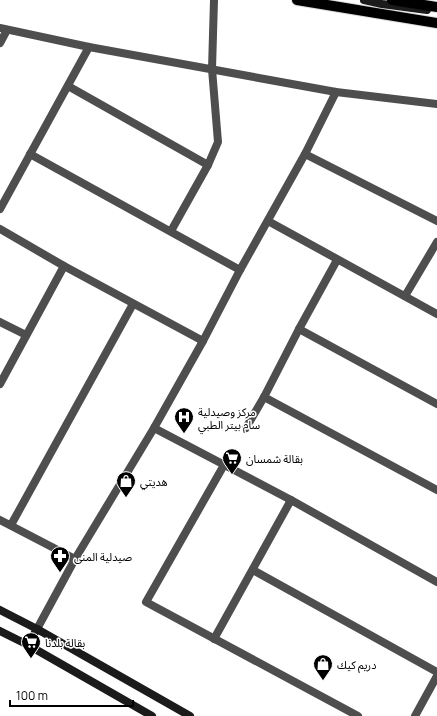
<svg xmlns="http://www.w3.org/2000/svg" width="437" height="716" font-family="Manrope,'Noto Sans Arabic',sans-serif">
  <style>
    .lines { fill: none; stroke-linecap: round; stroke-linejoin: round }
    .primary-casing { stroke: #dbdbdb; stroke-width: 12 }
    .street { stroke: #4e4e4e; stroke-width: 8 }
    .secondary { stroke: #1b1b1b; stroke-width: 8 }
    .primary { stroke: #000; stroke-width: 10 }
    .labels { text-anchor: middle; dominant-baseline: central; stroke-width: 3; stroke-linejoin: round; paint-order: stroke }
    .poi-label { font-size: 11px; fill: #000; stroke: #fff; text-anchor: start }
  </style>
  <rect width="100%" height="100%" fill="#fff"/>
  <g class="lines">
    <g class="primary-casing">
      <g id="primary">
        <polyline points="297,0 437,23"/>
        <polyline points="392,0 437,7"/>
      </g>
    </g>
    <g class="street">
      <polyline points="0,28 89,47 336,92 437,104"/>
      <polyline points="0,43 7,30"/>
      <polyline points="68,86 208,165"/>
      <polyline points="30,154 240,270"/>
      <polyline points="305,154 437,221"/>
      <polyline points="0,209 89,47"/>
      <polyline points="268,221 437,314"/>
      <polyline points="0,229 64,266 203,341"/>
      <polyline points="171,231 208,165 218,142 212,69 214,0"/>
      <polyline points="405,296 437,242"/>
      <polyline points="0,322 26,335"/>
      <polyline points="299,329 437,404"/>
      <polyline points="0,384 64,266"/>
      <polyline points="264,397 437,490"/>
      <polyline points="154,428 291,500 437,582"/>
      <polyline points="246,428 264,397 299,329 337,260"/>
      <polyline points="224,465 146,602 358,716"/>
      <polyline points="0,520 75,559"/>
      <polyline points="11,525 133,304"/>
      <polyline points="253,570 437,672"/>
      <polyline points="37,629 75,559 154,428 203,341 240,270 305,154 336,92"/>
      <polyline points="214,639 291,500"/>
      <polyline points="415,716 437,676"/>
    </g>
    <g class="secondary">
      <polyline points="364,0 382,4 427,10"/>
      <polyline points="0,610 37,629 190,716"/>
      <polyline points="0,631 28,645 152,716"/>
      <polyline points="28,645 37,629"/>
    </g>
    <use href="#primary" class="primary"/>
  </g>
  <defs>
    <g id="hospital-pin" transform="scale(1)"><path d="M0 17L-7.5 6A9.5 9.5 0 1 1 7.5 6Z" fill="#000" stroke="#fff"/><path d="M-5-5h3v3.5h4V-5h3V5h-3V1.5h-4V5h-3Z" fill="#fff"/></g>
    <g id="supermarket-pin" transform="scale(1)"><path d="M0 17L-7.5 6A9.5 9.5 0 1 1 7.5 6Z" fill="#000" stroke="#fff"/><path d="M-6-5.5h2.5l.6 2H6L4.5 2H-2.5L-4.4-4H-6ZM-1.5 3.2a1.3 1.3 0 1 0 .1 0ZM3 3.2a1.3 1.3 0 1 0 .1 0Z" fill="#fff"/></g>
    <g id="shop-pin" transform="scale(1)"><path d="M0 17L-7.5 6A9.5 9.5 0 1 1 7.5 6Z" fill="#000" stroke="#fff"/><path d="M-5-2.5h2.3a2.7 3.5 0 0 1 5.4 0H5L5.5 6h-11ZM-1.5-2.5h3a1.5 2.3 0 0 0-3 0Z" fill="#fff"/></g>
    <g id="pharmacy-pin" transform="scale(1)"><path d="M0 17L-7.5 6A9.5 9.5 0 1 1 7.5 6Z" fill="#000" stroke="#fff"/><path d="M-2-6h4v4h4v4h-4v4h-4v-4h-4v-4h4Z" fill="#fff"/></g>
  </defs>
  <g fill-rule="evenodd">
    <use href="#hospital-pin" x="184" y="417"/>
    <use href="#supermarket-pin" x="232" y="458"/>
    <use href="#shop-pin" x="126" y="481"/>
    <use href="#pharmacy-pin" x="60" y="556"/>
    <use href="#supermarket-pin" x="31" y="642"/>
    <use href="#shop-pin" x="323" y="664"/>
  </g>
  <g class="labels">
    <g class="poi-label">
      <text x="198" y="411">مركز وصيدلية<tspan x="198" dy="13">سام بيتر الطبي</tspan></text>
      <text x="246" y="458">بقالة شمسان</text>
      <text x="140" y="481">هديتي</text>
      <text x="74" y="556">صيدلية المنى</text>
      <text x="45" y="642">بقالة بلدنا</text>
      <text x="337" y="664">دريم كيك</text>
    </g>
  </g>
  <path d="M10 700v6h123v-6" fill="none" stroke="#000000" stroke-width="2"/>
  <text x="16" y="700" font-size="12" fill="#000000" stroke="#ffffff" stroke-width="3" paint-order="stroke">100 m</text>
</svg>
